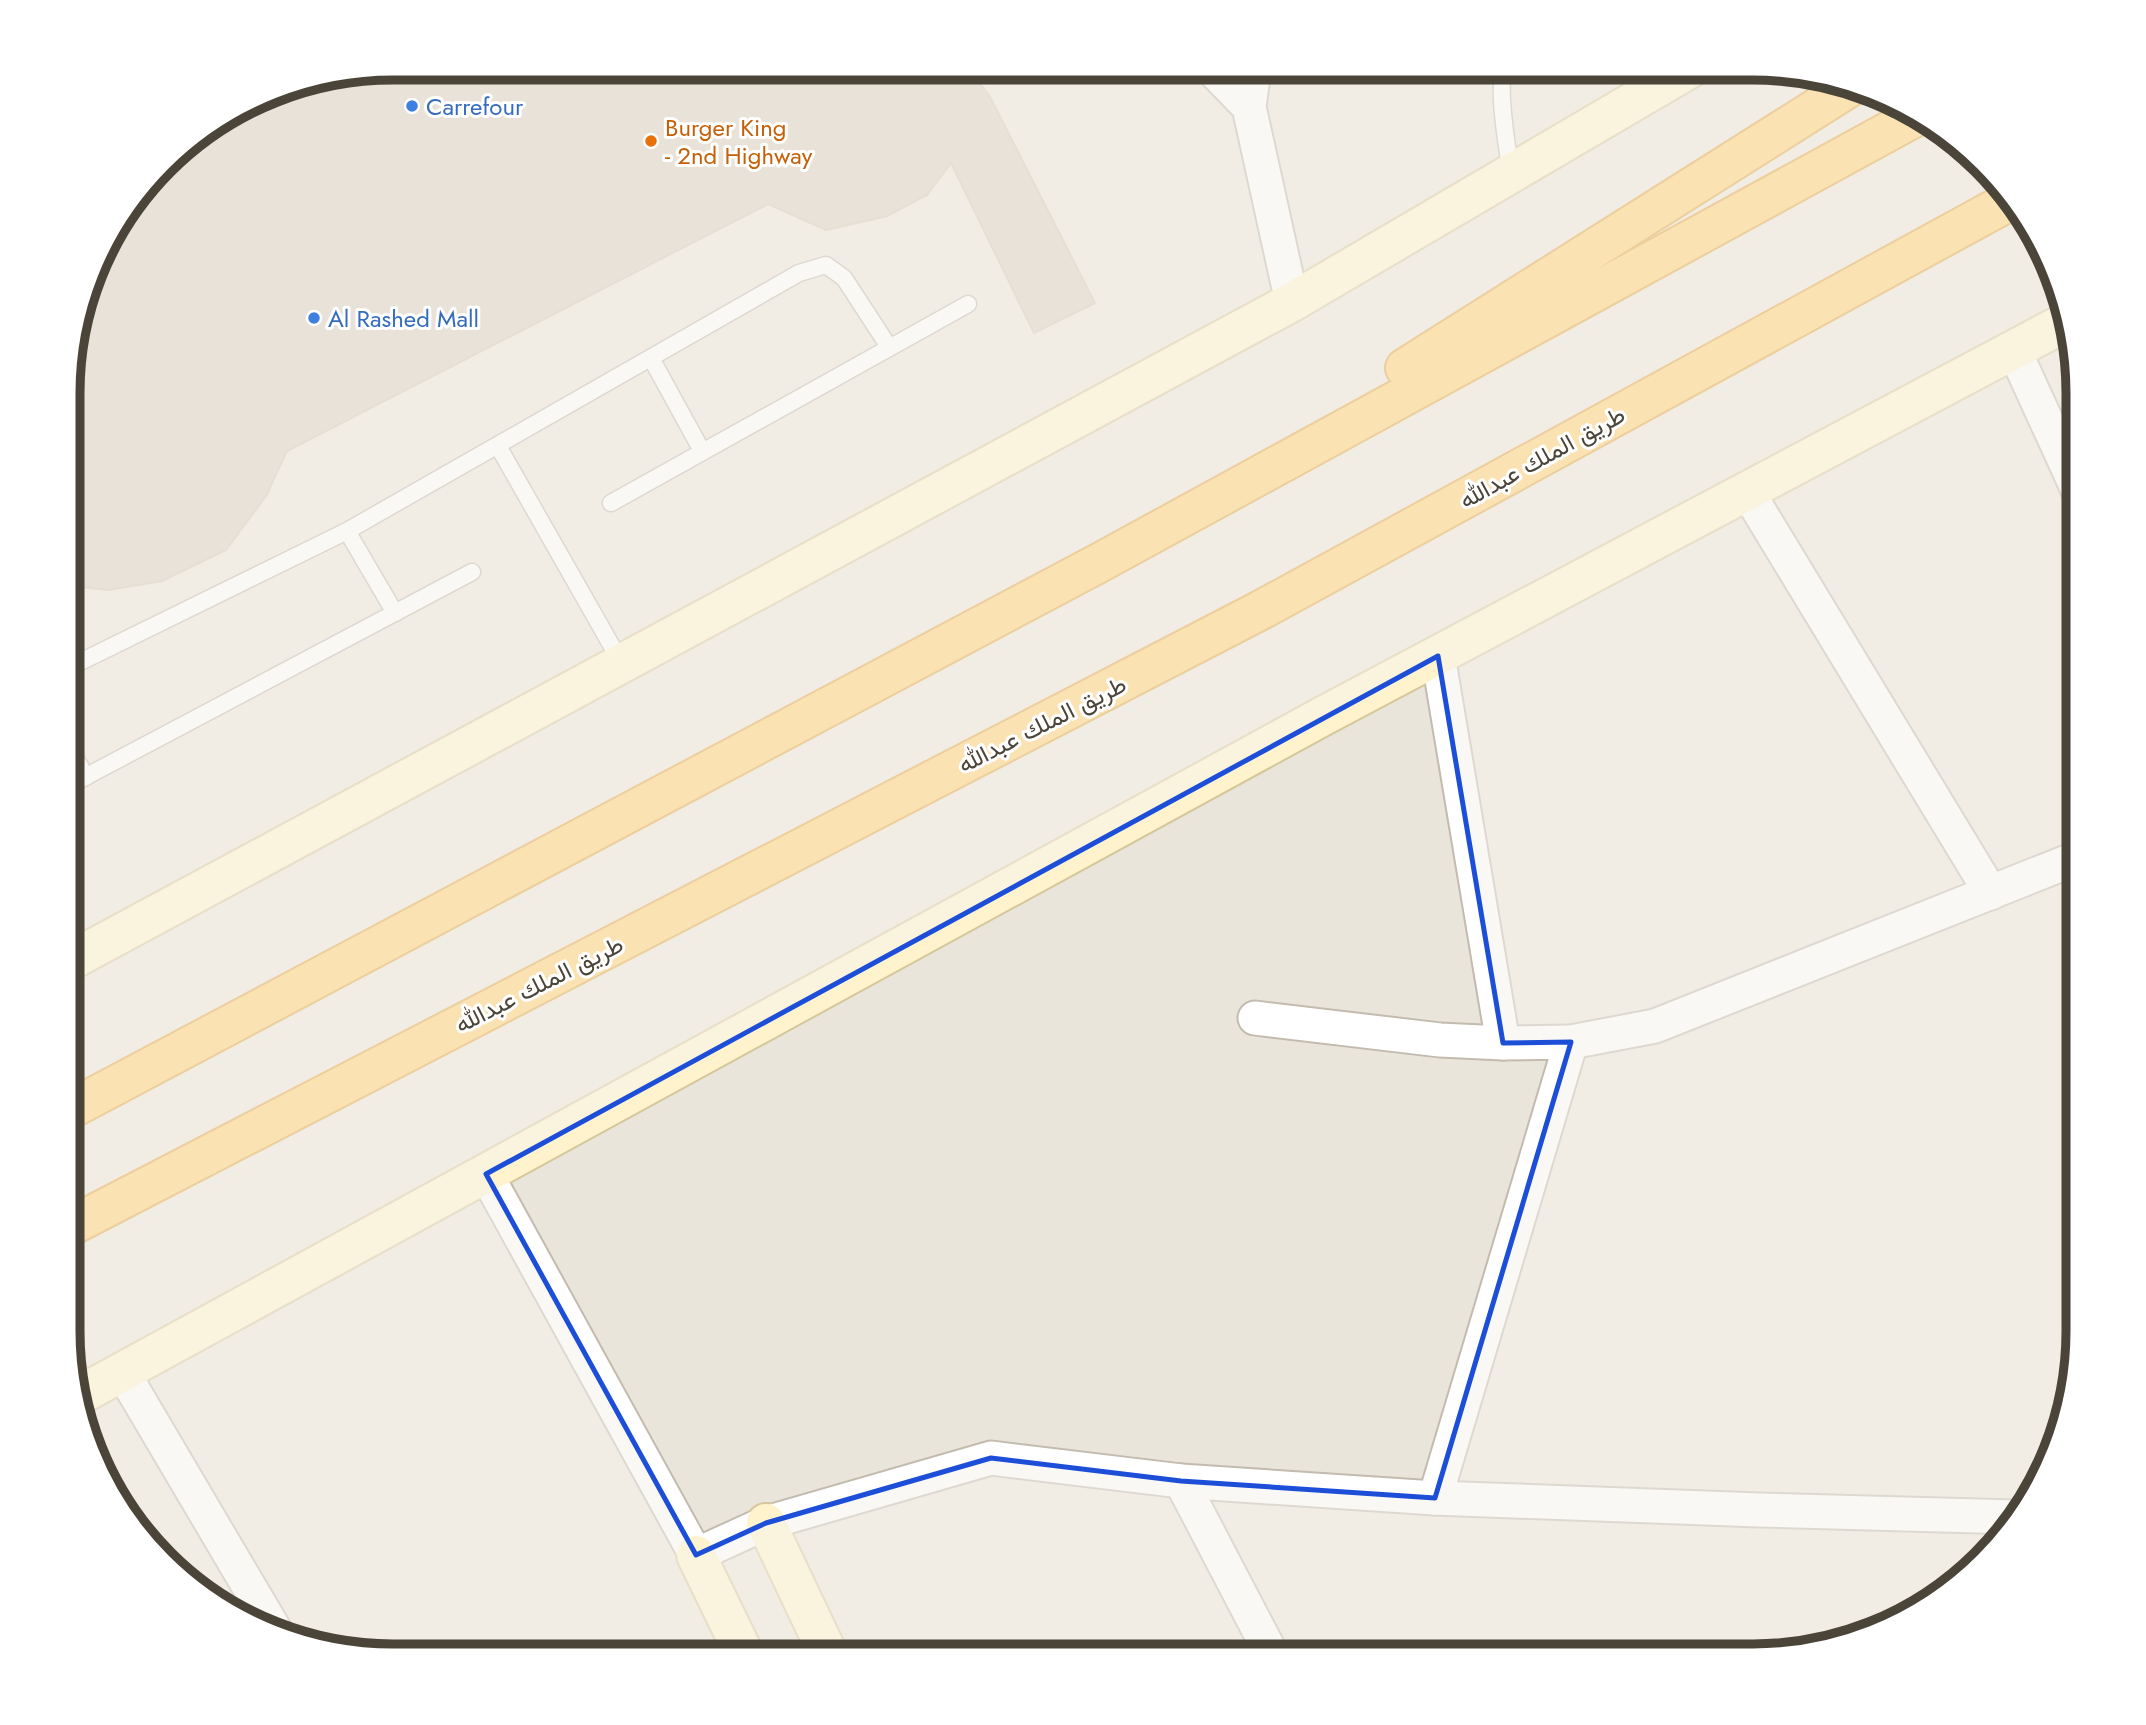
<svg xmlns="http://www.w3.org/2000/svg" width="2146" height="1725" font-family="Jost,Vazirmatn,sans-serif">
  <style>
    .residential { fill: #eae5da }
    .building { fill: #d8cfc1; stroke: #d3c7b4; stroke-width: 2 }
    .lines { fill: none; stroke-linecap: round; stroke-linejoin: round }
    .lane-casing { stroke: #c2bbae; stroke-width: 19 }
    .street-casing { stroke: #c2bbae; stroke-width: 37 }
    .secondary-casing { stroke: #d6c79b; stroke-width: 42 }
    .highway-casing { stroke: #e0a43c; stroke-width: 42 }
    .lane { stroke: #fff; stroke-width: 16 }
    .street { stroke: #fff; stroke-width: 33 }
    .secondary { stroke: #fff3cd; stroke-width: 38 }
    .highway { stroke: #ffcf6e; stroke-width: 38 }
    .marked { fill: none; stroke: #1d4ed8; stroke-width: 5; stroke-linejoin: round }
    .shop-dot { fill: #3f7fe0; stroke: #fff; stroke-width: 2.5 }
    .food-dot { fill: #e8710a; stroke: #fff; stroke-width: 2.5 }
    .labels { text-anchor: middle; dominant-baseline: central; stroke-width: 6; stroke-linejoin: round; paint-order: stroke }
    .shop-label { font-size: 24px; fill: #366cbe; stroke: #fff; text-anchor: start }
    .food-label { font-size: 24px; fill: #c56008; stroke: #fff; text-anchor: start }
    .street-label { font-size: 24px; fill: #4b4439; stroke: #fff }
    .rim { fill: none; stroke: #4b4439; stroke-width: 9 }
  </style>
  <rect width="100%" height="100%" fill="#f6f3ec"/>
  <polygon class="residential" points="393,68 1774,69 1877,93 1967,149 2053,269 2078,393 2077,1353 2053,1456 1997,1546 1877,1632 1753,1657 372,1656 269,1632 179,1576 102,1476 69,1353 71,350 112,231 179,149 288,86"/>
  <polygon class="building" points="393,68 969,69 990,97 1095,303 1034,333 951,163 927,195 887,216 826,230 768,204 287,451 266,496 226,550 162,581 108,590 71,586 71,350 112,231 179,149 288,86"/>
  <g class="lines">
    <g class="lane-casing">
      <g id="lane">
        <path d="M1505,69c-9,16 3,83 6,104"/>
        <polyline points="651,358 702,451"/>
        <polyline points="498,446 622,664"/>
        <polyline points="611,503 968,304"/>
        <polyline points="347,531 395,613"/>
        <polyline points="70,667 347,531 799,273 826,265 844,278 889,347"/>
        <polyline points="70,748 86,777"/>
        <polyline points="70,785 472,572"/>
      </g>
    </g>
    <g class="street-casing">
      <g id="street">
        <polyline points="1212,69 1249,107 1292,302"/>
        <polyline points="1249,107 1254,69"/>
        <polyline points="2014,350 2078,490"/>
        <polyline points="1747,491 1991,893"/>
        <polyline points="1438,656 1503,1043"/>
        <polyline points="1255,1018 1440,1040 1503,1043 1571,1042 1435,1498"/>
        <polyline points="1571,1042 1655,1026 2077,858"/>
        <polyline points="486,1174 696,1555 766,1523 991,1458 1181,1481 1435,1498 1759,1510 2015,1517"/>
        <polyline points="123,1373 277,1634"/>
        <polyline points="1181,1481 1273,1657"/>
      </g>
    </g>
    <g class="secondary-casing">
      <g id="secondary">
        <polyline points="70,961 1292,302 1689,69"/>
        <polyline points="80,1395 1325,715 2064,323"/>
        <polyline points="766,1523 829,1656"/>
        <polyline points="696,1555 745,1656"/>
      </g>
    </g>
    <g class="highway-casing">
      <g id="highway">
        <polyline points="1405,368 1850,87"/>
        <polyline points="69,1110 1099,563 1915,117"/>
        <polyline points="69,1227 1261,610 2006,203"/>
      </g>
    </g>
    <use href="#lane" class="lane"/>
    <use href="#street" class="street"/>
    <use href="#secondary" class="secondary"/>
    <use href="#highway" class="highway"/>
  </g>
  <path d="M0 0H2146V1725H0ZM1438,656l65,387 68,-1 -136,456 -254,-17 -190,-23 -225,65 -70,32 -210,-381z" fill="#f6f3ec" fill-opacity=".55" fill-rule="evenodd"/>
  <path class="marked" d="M1438,656l65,387 68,-1 -136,456 -254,-17 -190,-23 -225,65 -70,32 -210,-381z"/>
  <g class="shop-dot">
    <circle cx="412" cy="106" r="7"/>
    <circle cx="314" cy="318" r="7"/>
  </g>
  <circle class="food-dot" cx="651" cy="141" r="7"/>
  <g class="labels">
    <g class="shop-label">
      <text x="426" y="106">Carrefour</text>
      <text x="328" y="318">Al Rashed Mall</text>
    </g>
    <g class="food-label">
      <text x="665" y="127">Burger King<tspan x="665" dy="28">- 2nd Highway</tspan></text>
    </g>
    <g class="street-label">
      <text transform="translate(1542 457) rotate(-29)">طريق الملك عبدالله</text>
      <text transform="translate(1042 724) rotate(-27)">طريق الملك عبدالله</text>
      <text transform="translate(539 984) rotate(-27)">طريق الملك عبدالله</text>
    </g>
  </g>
  <path d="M0 0H2146V1725H0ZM393 80H1753A313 313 0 0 1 2066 393V1331A313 313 0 0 1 1753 1644H393A313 313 0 0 1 80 1331V393A313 313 0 0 1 393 80Z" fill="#fff" fill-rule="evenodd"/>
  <path class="rim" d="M393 80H1753A313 313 0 0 1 2066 393V1331A313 313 0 0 1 1753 1644H393A313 313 0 0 1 80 1331V393A313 313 0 0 1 393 80Z"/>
</svg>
